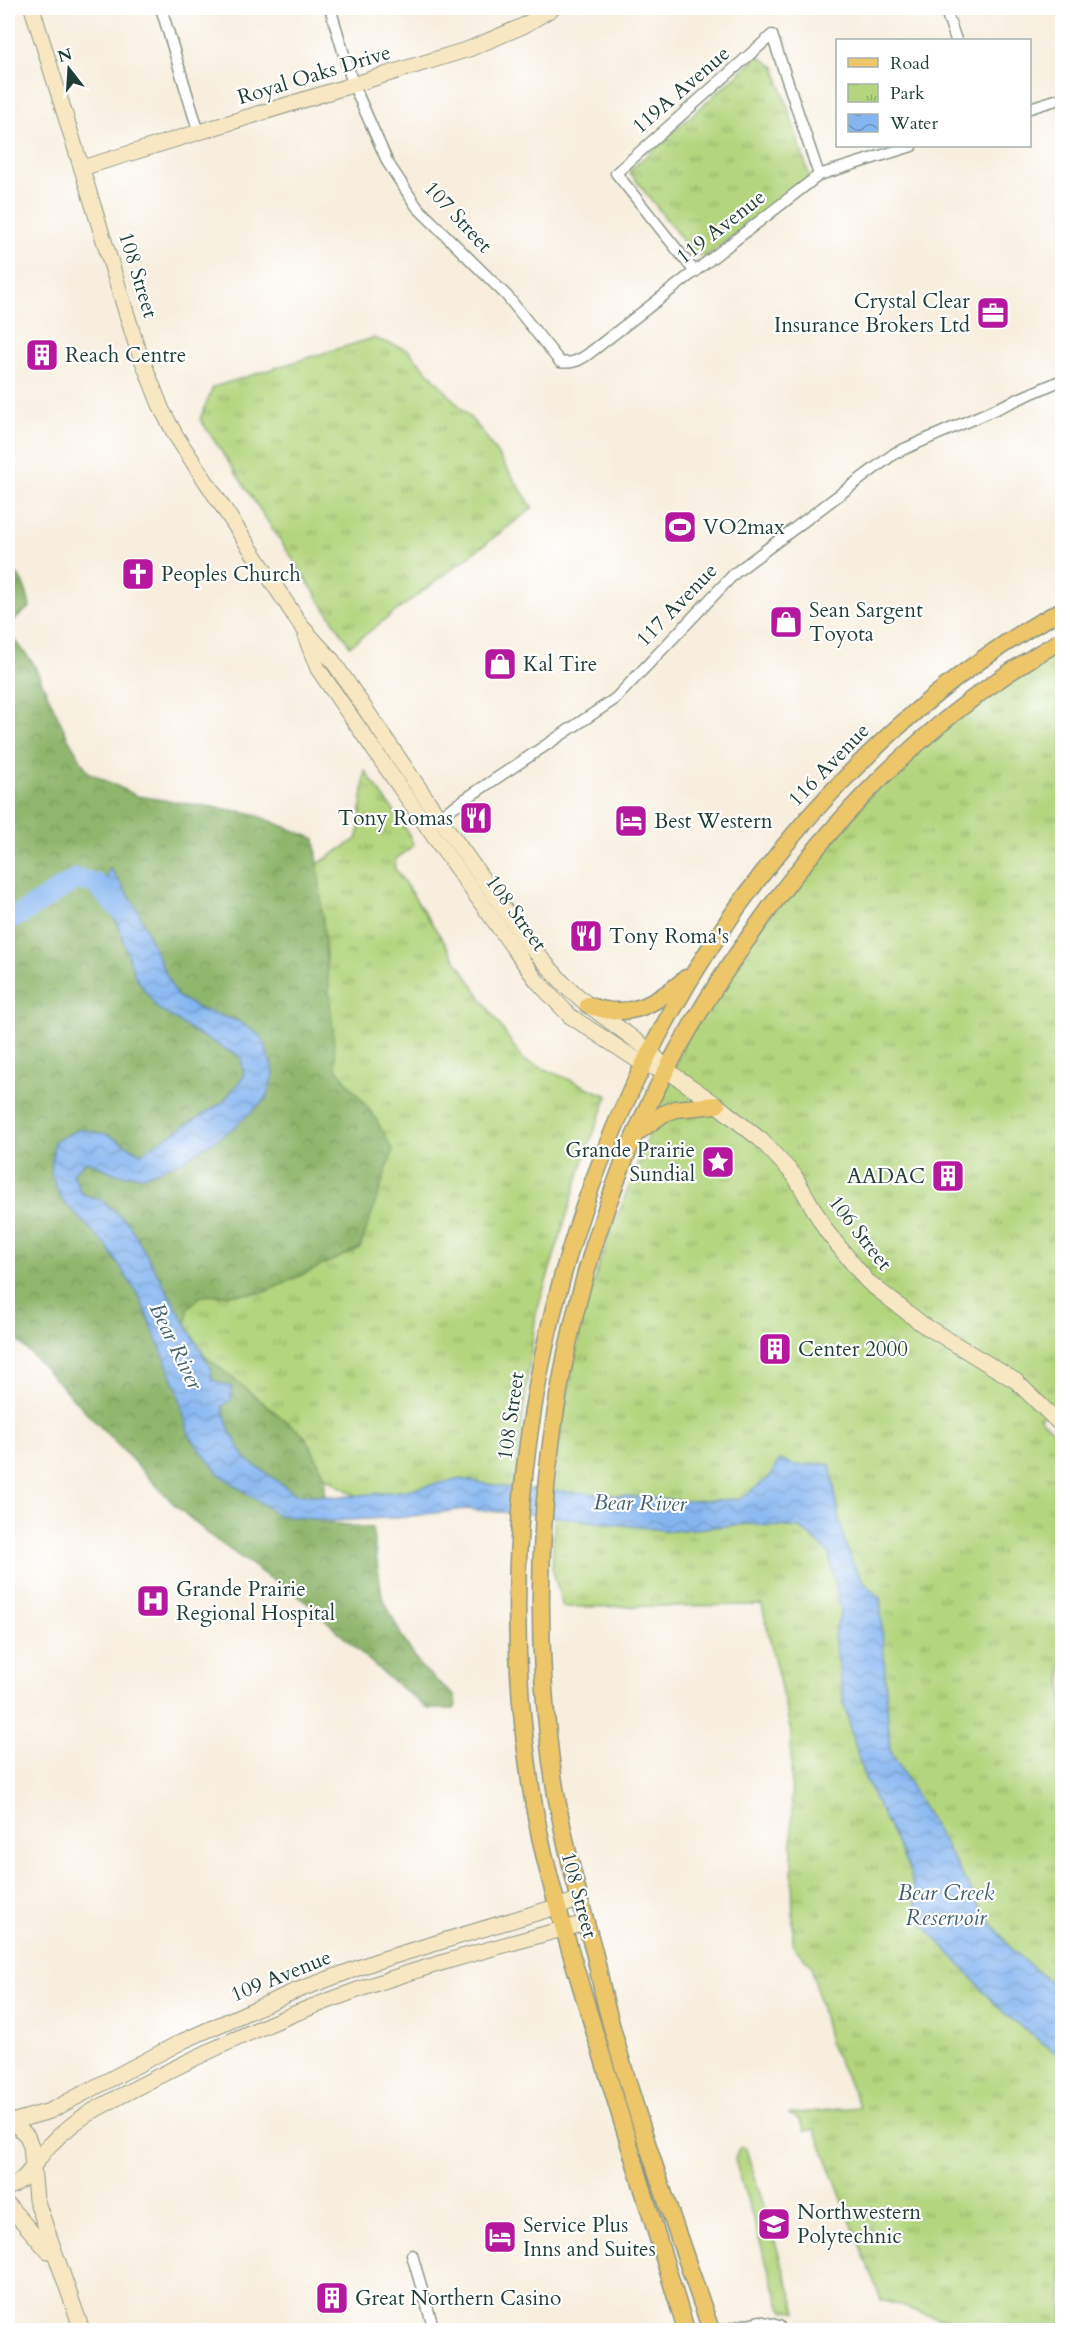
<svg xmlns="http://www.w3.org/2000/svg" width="1070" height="2338" font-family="Cardo,serif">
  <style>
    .grass { fill: #b3d57d; stroke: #698958; stroke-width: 1.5 }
    .forest { fill: url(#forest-crowns); stroke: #567a50; stroke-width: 1.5 }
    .park { fill: url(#park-tufts); stroke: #698958; stroke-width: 1.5 }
    .water { fill: url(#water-waves); stroke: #527992; stroke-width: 1.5 }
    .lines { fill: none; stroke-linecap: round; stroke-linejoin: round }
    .river { stroke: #85b5f1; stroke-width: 21 }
    .street-casing { stroke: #8b9688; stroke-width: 13 }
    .secondary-casing { stroke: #8b9688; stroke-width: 17 }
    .primary-casing { stroke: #8b9688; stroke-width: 19 }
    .street { stroke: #fff; stroke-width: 10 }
    .secondary { stroke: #f7e8c3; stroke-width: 15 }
    .primary { stroke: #ecc669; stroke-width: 16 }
    .labels { text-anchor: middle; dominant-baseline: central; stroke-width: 4.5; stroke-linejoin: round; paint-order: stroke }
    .street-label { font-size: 21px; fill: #1f3d34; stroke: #fff }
    .poi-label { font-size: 21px; fill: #1f3d34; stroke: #fff; text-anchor: start }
    .water-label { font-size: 22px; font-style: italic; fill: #3e616d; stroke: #fff }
  </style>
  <defs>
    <pattern id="forest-crowns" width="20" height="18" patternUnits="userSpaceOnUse" patternTransform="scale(1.5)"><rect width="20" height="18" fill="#8eb66c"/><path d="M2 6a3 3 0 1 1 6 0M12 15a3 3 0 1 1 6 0" fill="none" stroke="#73955a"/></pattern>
    <pattern id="park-tufts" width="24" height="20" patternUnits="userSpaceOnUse" patternTransform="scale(1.5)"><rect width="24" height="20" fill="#b3d57d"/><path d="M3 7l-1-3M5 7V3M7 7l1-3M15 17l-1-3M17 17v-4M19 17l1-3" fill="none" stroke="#91ae67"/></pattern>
    <pattern id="water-waves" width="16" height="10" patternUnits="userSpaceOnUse" patternTransform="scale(1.5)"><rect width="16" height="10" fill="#85b5f1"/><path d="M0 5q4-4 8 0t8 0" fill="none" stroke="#6c94c4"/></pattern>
  </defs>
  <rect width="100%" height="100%" fill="#fff"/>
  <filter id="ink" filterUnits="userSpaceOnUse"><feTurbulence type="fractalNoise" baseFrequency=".0167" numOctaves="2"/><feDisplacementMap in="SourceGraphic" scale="12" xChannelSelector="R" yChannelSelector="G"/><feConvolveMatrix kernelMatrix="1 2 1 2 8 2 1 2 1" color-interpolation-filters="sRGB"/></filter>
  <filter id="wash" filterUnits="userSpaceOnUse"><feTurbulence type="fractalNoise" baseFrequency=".008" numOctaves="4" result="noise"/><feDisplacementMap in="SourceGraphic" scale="24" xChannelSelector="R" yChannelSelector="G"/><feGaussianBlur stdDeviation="1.35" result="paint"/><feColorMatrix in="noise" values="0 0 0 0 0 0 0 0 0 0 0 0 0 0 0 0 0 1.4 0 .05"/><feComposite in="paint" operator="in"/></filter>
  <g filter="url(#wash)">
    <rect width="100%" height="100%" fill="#f7eedd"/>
    <polygon class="grass" points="742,2146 746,2149 797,2312 785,2311 779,2303 735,2160 738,2150"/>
    <path class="forest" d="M8,568c14,6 19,24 22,39l-18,15v15l21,26 35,75 20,34 49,24 114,17 64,26 17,146 4,83 39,49 19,34 -34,97 -98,45 -61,3 3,59 102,82 20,41 -5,44 51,6 10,68 19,39 19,31 34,30 2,9 -2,4h-26l-43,-34 -83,-77 -28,-17 -62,-44 -36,-31 -168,-176z"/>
    <g class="park">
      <polygon points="759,56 775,67 810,178 707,256 694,255 629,171"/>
      <polygon points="373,338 408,350 482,431 533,508 350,646 200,419 213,387"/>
      <path d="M1062,640v769l-23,8 23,22v891h-98l-10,-7 -73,-23 -66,-171 -10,2c-3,-10 -7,-14 -17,-17l72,-7 -31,-65 -18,-77 -18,-19 -2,-214 -29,-127 -199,2 -11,-39 5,-106 5,-40 22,-112 19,-57 83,-215 47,-78 168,-202z"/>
      <polygon points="365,771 404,825 414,846 396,859 394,867 523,1060 608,1096 587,1150 536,1314 524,1406 514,1502 380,1510 326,1478 306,1437 204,1355 186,1327 188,1308 201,1296 263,1293 360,1248 393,1151 375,1117 336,1068 318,864 358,838"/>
    </g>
    <path class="water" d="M110,868l26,38 25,58 16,32 23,13 38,12 24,16 12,36 -8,26 -34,30 -49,32 -40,15 -27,-2 -29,-13 -14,12 8,20 22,8 26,23 82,144 1,12 20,7 -1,13 -9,6 8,25 16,28 50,35 45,3 60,-6 60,-12 44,8 182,14 53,-2 30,-22 9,-17 16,5 35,-1c9,44 10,104 50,133l10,153 94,163 30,39 48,40v66l-59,-46 -84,-92 -9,-49 -47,-97 -19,-71 -10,-67 7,-25 -12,-58 -28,-25 -53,-4 -77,7 -112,-14 -94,-8 -61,8 -73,4 -53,-6 -59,-41 -30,-39 -11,-44 -38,-93 -34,-53 -45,-46 -10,-25 3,-33 26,-12 29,6 32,18 81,-50 22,-27 -3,-19 -42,-22 -42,-27 -22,-32 -18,-54 -19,-27z"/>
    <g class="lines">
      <polyline class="river" points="8,918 19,915 76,879 95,883 119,909"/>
    </g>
  </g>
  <g filter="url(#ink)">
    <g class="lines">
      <g class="street-casing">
        <g id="street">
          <polyline points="161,8 199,133"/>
          <path d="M330,8l23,76 35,79 29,44 90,89 53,66c11,2 18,-1 27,-7l232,-180 93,-29"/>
          <polyline points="945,8 956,40"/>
          <polyline points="1030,108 1062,98"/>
          <polyline points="695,272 616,173 772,35 819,175"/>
          <polyline points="434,820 615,699 735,573 895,453 1062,380"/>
          <polyline points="412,2255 434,2330"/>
          <polyline points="723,2330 760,2321 779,2326"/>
        </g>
      </g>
      <g class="secondary-casing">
        <g id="secondary">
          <polyline points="32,8 136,344 162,410 176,436 302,627 332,660 438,816 531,947 563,983 588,1005 650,1051 668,1071 717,1105 761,1140 794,1175 827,1232 867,1281 922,1324 1016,1381 1062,1426"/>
          <polyline points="82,168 469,49 523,26 553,8"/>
          <polyline points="306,638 318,669 435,838 537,981 570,1016 643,1064 656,1068"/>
          <polyline points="8,2121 19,2128 27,2136 31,2146 36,2199 82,2330"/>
          <polyline points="11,2122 50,2111 183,2041 293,1992 377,1961 579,1900"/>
          <path d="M8,2188c19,-8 27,-26 40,-41 15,-16 31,-29 50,-39 76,-41 154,-80 235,-109 82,-31 168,-53 252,-76"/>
          <polyline points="8,2205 48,2251"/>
        </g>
      </g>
      <g class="primary-casing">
        <g id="primary">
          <path d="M588,1005c41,16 68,-1 98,-27"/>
          <polyline points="638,1132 663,1114 676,1109 717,1105"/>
          <path d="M686,2330c-30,-99 -60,-198 -91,-297 -24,-81 -51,-161 -64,-245 -53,-344 47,-707 277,-970 73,-82 157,-157 254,-208"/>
          <path d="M711,2330c-36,-104 -74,-209 -103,-317 -6,-21 -9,-43 -15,-65 -18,-64 -35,-128 -43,-195 -25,-208 1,-422 84,-616 35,-81 89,-166 141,-236 78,-105 173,-197 287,-261"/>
        </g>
      </g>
      <use href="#street" class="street"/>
      <use href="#secondary" class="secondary"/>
      <use href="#primary" class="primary"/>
    </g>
  </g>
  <defs>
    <g id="office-square" transform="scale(1.725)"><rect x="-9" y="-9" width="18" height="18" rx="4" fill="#b5179e" stroke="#fff"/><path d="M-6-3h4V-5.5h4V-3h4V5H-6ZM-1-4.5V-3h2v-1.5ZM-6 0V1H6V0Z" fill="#fff"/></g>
    <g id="building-square" transform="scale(1.725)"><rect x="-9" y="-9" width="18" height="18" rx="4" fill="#b5179e" stroke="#fff"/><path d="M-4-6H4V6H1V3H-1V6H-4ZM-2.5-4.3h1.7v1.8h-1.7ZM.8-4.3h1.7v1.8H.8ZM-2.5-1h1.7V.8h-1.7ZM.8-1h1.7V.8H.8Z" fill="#fff"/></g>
    <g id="stadium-square" transform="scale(1.725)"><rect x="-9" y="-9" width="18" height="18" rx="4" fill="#b5179e" stroke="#fff"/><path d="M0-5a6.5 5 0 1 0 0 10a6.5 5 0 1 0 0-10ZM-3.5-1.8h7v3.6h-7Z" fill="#fff"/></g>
    <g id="church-square" transform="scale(1.725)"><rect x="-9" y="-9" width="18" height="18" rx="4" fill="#b5179e" stroke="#fff"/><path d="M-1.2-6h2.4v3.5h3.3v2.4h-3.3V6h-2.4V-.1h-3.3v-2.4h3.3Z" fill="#fff"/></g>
    <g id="shop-square" transform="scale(1.725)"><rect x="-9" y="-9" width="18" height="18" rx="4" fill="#b5179e" stroke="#fff"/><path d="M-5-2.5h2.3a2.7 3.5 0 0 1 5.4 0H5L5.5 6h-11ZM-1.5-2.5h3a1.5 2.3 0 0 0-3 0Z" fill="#fff"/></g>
    <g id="restaurant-square" transform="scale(1.725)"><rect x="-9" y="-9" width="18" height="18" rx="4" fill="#b5179e" stroke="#fff"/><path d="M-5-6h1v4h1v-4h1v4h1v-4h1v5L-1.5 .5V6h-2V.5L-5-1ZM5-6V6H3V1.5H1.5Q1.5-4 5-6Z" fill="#fff"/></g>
    <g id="hotel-square" transform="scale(1.725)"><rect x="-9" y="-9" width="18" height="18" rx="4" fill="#b5179e" stroke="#fff"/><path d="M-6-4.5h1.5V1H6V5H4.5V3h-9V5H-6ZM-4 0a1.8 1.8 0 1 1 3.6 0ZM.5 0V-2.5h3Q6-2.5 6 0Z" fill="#fff"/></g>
    <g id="sight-square" transform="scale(1.725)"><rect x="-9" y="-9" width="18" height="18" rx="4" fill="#b5179e" stroke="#fff"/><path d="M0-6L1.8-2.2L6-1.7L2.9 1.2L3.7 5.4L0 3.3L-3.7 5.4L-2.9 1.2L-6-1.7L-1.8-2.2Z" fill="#fff"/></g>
    <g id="hospital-square" transform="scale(1.725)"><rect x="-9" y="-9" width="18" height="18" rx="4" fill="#b5179e" stroke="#fff"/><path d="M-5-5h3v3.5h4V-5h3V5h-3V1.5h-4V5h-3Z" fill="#fff"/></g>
    <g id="university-square" transform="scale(1.725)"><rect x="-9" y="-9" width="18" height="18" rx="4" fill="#b5179e" stroke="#fff"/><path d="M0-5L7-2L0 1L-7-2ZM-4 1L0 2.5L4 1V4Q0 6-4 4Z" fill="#fff"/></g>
  </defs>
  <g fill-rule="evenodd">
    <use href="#office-square" x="993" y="313"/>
    <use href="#building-square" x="42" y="355"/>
    <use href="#stadium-square" x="680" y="527"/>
    <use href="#church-square" x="138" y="574"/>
    <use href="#shop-square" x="786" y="622"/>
    <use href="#shop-square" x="500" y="664"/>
    <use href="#restaurant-square" x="476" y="818"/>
    <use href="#hotel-square" x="631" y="821"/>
    <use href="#restaurant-square" x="586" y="936"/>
    <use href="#sight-square" x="718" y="1162"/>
    <use href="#building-square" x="948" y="1176"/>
    <use href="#building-square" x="775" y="1349"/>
    <use href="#hospital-square" x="153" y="1601"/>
    <use href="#university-square" x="774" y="2224"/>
    <use href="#hotel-square" x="500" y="2237"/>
    <use href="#building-square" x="332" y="2298"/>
  </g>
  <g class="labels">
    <g class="street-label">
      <text transform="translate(314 75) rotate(-17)">Royal Oaks Drive</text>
      <text transform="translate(681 90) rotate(-41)">119A Avenue</text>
      <text transform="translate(458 217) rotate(47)">107 Street</text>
      <text transform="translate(721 227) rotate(-38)">119 Avenue</text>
      <text transform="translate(138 275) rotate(73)">108 Street</text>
      <text transform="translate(677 605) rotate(-46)">117 Avenue</text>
      <text transform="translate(829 765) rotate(-46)">116 Avenue</text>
      <text transform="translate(516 913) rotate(54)">108 Street</text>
      <text transform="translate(860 1233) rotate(52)">106 Street</text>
      <text transform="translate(511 1416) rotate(-82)">108 Street</text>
      <text transform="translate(579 1895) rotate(75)">108 Street</text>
      <text transform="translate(281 1976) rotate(-22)">109 Avenue</text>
    </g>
    <g class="poi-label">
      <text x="970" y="301" text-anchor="end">Crystal Clear<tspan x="970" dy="24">Insurance Brokers Ltd</tspan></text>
      <text x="65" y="355">Reach Centre</text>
      <text x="703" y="527">VO2max</text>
      <text x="161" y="574">Peoples Church</text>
      <text x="809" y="610">Sean Sargent<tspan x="809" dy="24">Toyota</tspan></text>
      <text x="523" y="664">Kal Tire</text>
      <text x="453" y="818" text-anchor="end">Tony Romas</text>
      <text x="654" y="821">Best Western</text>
      <text x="609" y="936">Tony Roma's</text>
      <text x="695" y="1150" text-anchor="end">Grande Prairie<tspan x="695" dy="24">Sundial</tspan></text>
      <text x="925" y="1176" text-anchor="end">AADAC</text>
      <text x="798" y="1349">Center 2000</text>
      <text x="176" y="1589">Grande Prairie<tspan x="176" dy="24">Regional Hospital</tspan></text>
      <text x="797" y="2212">Northwestern<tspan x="797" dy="24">Polytechnic</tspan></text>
      <text x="523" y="2225">Service Plus<tspan x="523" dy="24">Inns and Suites</tspan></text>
      <text x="355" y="2298">Great Northern Casino</text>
    </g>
    <g class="water-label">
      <text transform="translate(176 1346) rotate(64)">Bear River</text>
      <text transform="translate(640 1503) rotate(1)">Bear River</text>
      <text x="946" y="1893">Bear Creek<tspan x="946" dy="25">Reservoir</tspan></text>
    </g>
  </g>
  <rect width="1070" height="2338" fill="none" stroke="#fff" stroke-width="30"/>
  <rect x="836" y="39" width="195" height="108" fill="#ffffff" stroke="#a5b1ae" stroke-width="1.5"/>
  <rect x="848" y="58" width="30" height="9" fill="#ecc669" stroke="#a5b1ae" stroke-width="1.5"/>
  <text x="890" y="69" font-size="18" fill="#1f3d34">Road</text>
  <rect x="848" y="84" width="30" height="18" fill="url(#park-tufts)" stroke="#a5b1ae" stroke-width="1.5"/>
  <text x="890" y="99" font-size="18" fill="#1f3d34">Park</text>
  <rect x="848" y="114" width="30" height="18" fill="url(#water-waves)" stroke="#a5b1ae" stroke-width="1.5"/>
  <text x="890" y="129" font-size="18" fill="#1f3d34">Water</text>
  <g transform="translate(69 69) rotate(343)" stroke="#ffffff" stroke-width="4.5" paint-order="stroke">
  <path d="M0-4.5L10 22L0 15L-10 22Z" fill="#1f3d34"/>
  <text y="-9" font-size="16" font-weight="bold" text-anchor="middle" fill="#1f3d34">N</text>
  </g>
</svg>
